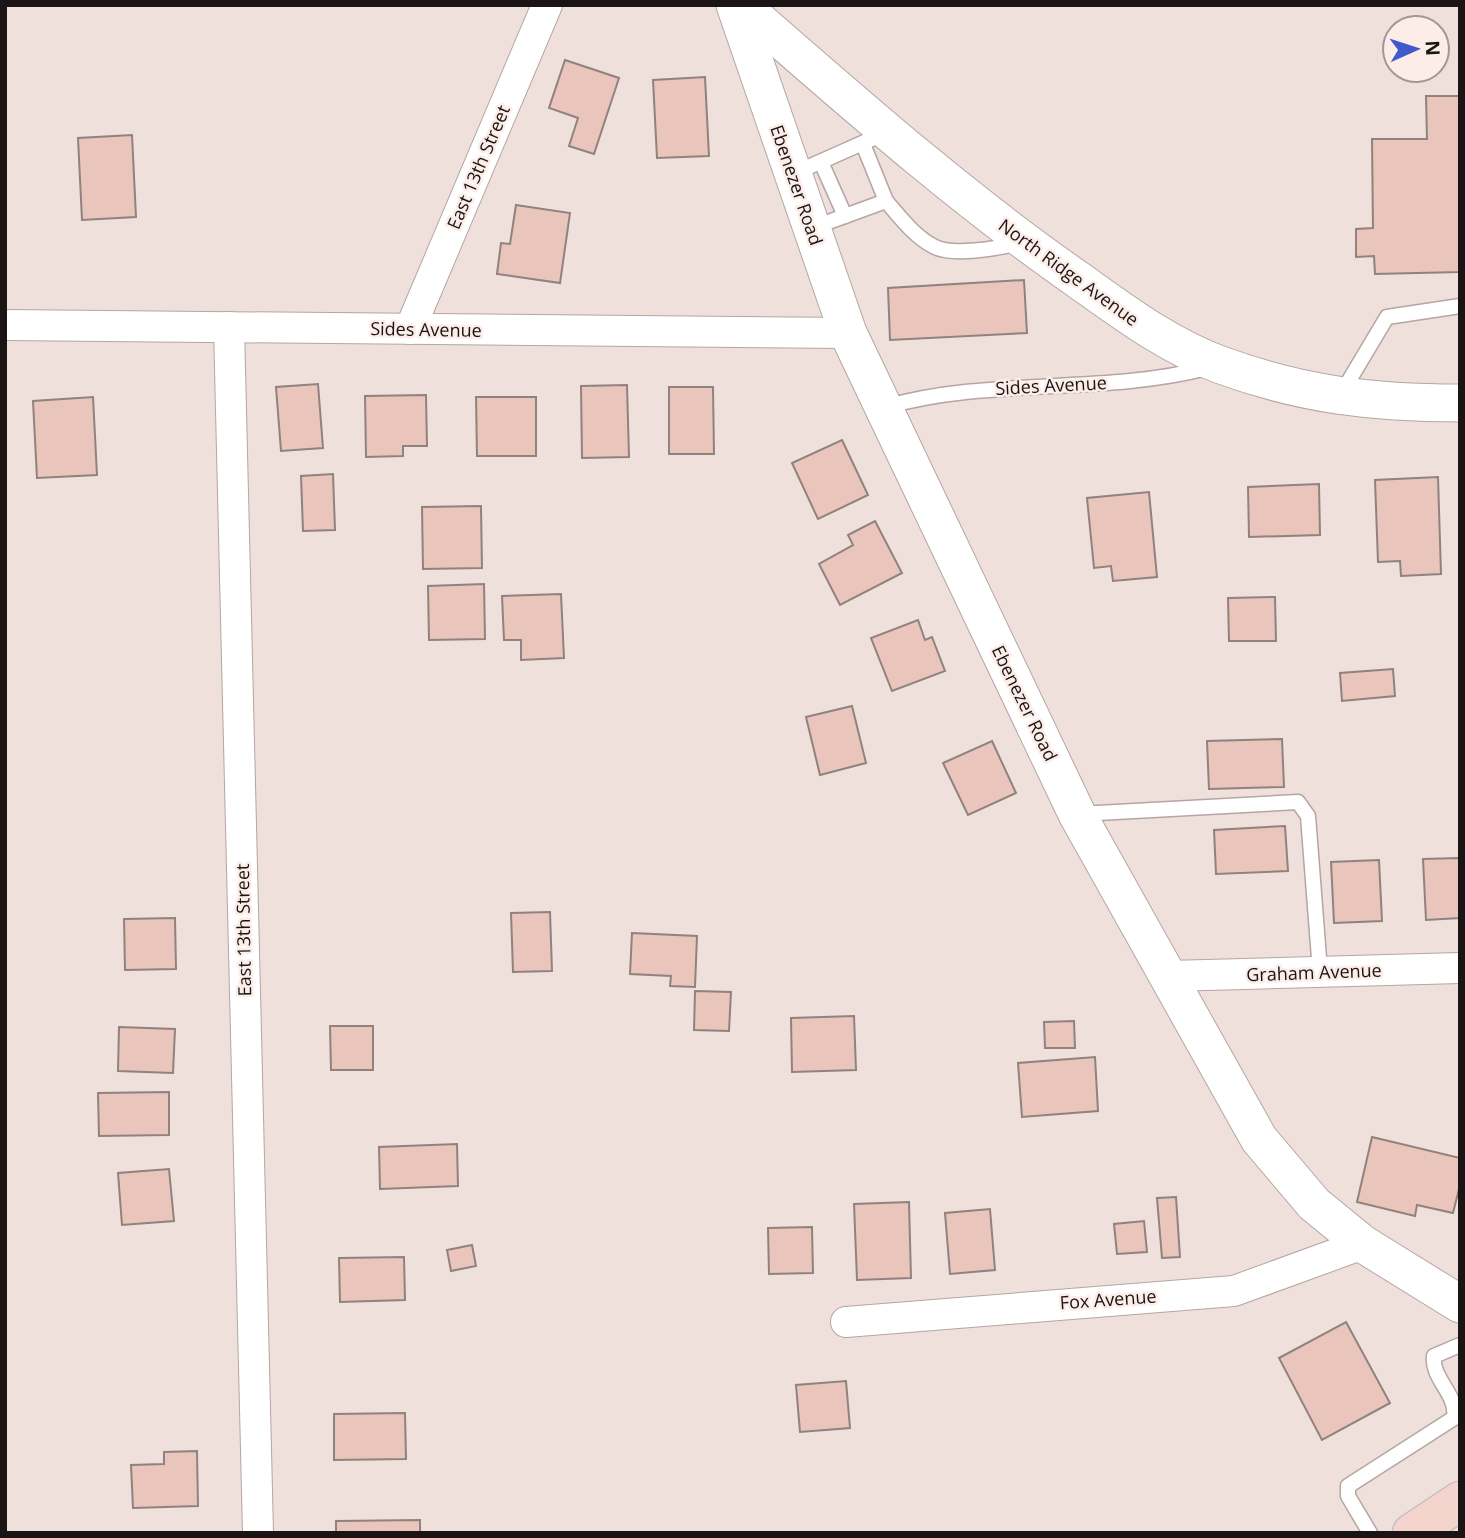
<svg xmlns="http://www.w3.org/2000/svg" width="1465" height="1538" font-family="'Open Sans',sans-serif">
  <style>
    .building { fill: #e9c5bc; stroke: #8f827f; stroke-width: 2 }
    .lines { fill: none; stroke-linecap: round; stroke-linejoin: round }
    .service-casing { stroke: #b4a6a3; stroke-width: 17 }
    .minor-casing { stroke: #b4a6a3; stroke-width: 32 }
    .tertiary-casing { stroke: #b4a6a3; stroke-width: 39 }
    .primary-casing { stroke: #c3c2c2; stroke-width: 41 }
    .service { stroke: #fff; stroke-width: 14 }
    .minor { stroke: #fff; stroke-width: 30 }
    .tertiary { stroke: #fff; stroke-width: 37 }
    .primary { stroke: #f5d4cd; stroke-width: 38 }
    .labels { text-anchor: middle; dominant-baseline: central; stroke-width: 5; stroke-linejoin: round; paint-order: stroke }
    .street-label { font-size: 18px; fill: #1a1514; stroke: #fcede9 }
  </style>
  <rect width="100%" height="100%" fill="#efe0dc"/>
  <g class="building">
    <polygon points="565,60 619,78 594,154 569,146 578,118 549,108"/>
    <polygon points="705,77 709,156 657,158 653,80"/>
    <polygon points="1426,96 1460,96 1460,272 1375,274 1374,256 1356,257 1356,229 1373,228 1372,139 1427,139"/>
    <polygon points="132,135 136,217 82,220 78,138"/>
    <polygon points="516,205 570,213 560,283 497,274 501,243 510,244"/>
    <polygon points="1024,280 1027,333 890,340 888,288"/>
    <polygon points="318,384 323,448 281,451 276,387"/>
    <polygon points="627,385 629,457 582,458 581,386"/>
    <polygon points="669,387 713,387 714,454 669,454"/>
    <polygon points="426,395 427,446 403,446 403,456 366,457 365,396"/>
    <polygon points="93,397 97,475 37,478 33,401"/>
    <polygon points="476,397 536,397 536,456 477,456"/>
    <polygon points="842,440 868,495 818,519 792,463"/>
    <polygon points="333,474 335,530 303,531 301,476"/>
    <polygon points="1438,477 1441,574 1401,576 1400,561 1378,562 1375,480"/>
    <polygon points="1319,484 1320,535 1249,537 1248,487"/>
    <polygon points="1149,492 1157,577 1113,581 1111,566 1094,568 1087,498"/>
    <polygon points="481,506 482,568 423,569 422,507"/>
    <polygon points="875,521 902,573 840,605 819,564 853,545 848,535"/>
    <polygon points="484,584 485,639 429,640 428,586"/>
    <polygon points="561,594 564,658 521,660 521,640 504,640 502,596"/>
    <polygon points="1275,597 1276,641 1229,641 1228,598"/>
    <polygon points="918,620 925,640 932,637 945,671 892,691 871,638"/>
    <polygon points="1393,669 1395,696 1342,701 1340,673"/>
    <polygon points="852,706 866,763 820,775 806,717"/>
    <polygon points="1282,739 1284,787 1209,789 1207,741"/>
    <polygon points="992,741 1016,793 968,815 943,763"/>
    <polygon points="1285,826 1288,871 1216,874 1214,830"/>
    <polygon points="1460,858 1460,918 1426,920 1423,859"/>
    <polygon points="1379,860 1382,921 1334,923 1331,862"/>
    <polygon points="550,912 552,971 513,972 511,913"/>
    <polygon points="175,918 176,969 125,970 124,919"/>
    <polygon points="632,933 697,936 695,987 670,986 671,976 630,974"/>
    <polygon points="695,991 731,992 729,1031 694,1030"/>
    <polygon points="854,1016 856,1070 792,1072 791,1018"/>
    <polygon points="1074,1021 1075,1048 1045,1048 1044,1022"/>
    <polygon points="330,1026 373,1026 373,1070 331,1070"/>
    <polygon points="119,1027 175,1029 173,1073 118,1071"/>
    <polygon points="1095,1057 1098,1111 1022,1117 1018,1063"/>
    <polygon points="169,1092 169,1135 99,1136 98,1093"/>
    <polygon points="1372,1137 1460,1158 1460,1185 1453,1213 1417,1205 1415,1216 1357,1202"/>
    <polygon points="457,1144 458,1186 380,1189 379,1147"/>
    <polygon points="169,1169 174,1221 122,1225 118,1173"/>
    <polygon points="1176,1197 1180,1257 1162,1258 1157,1198"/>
    <polygon points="909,1202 911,1278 857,1280 854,1204"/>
    <polygon points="990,1209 995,1270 950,1274 945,1213"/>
    <polygon points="1144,1221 1147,1252 1117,1254 1114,1224"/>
    <polygon points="812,1227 813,1273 769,1274 768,1228"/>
    <polygon points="472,1245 476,1266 451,1271 447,1250"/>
    <polygon points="404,1257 405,1300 340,1302 339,1258"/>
    <polygon points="1346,1322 1390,1403 1322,1440 1279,1358"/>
    <polygon points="846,1381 850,1428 800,1432 796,1385"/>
    <polygon points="405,1413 406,1459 334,1460 334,1414"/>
    <polygon points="197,1451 198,1506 133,1508 131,1465 164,1464 164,1452"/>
    <polygon points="420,1520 420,1533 336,1533 336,1521"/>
  </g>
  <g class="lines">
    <g class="service-casing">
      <g id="service">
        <polyline points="863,144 886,201"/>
        <polyline points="821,162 845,216"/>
        <polyline points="795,173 885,133"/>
        <path d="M812,228l74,-27c14,16 28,35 47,45 18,11 66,2 86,-3"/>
        <polyline points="1341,394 1387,317 1460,306"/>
        <path d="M885,407c105,-30 217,-12 322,-39"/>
        <polyline points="1079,814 1298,802 1308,816 1320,971"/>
        <path d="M1370,1533l-22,-37v-10l106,-68c4,-24 -23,-39 -20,-62l26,-11"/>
      </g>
    </g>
    <g class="minor-casing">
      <g id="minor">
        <polyline points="5,325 848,333"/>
        <polyline points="229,327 258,1533"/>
        <polyline points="410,329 547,5"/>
        <polyline points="1168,976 1460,968"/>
        <polyline points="846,1322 1234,1291 1363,1244"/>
      </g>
    </g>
    <g class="tertiary-casing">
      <g id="tertiary">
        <polyline points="735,5 848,333 1077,814 1259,1139 1314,1204 1363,1244 1460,1304"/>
        <path d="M741,5c109,95 217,191 336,274 45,32 91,67 144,86 82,30 153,38 239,38"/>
      </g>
    </g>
    <g class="primary-casing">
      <polyline id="primary" points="1412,1533 1460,1501"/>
    </g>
    <use href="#service" class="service"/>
    <use href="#minor" class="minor"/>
    <use href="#tertiary" class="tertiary"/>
    <use href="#primary" class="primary"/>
  </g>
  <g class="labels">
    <g class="street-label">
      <text transform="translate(478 167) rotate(-67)">East 13th Street</text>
      <text transform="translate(797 185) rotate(71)">Ebenezer Road</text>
      <text transform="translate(1069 272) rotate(36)">North Ridge Avenue</text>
      <text transform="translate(426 329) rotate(1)">Sides Avenue</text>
      <text transform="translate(1051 385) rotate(-3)">Sides Avenue</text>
      <text transform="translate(1025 703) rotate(64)">Ebenezer Road</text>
      <text transform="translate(243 930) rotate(-91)">East 13th Street</text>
      <text transform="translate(1314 972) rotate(-2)">Graham Avenue</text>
      <text transform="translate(1108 1299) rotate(-4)">Fox Avenue</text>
    </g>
  </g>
  <rect width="1465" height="1538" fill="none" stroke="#1a1514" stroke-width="14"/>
  <g transform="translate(1416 49) rotate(87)"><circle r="33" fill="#fcede9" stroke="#a29794" stroke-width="2"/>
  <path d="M0-5L12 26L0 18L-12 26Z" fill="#4059cc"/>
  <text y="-10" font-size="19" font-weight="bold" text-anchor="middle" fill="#1a1514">N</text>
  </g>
</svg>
